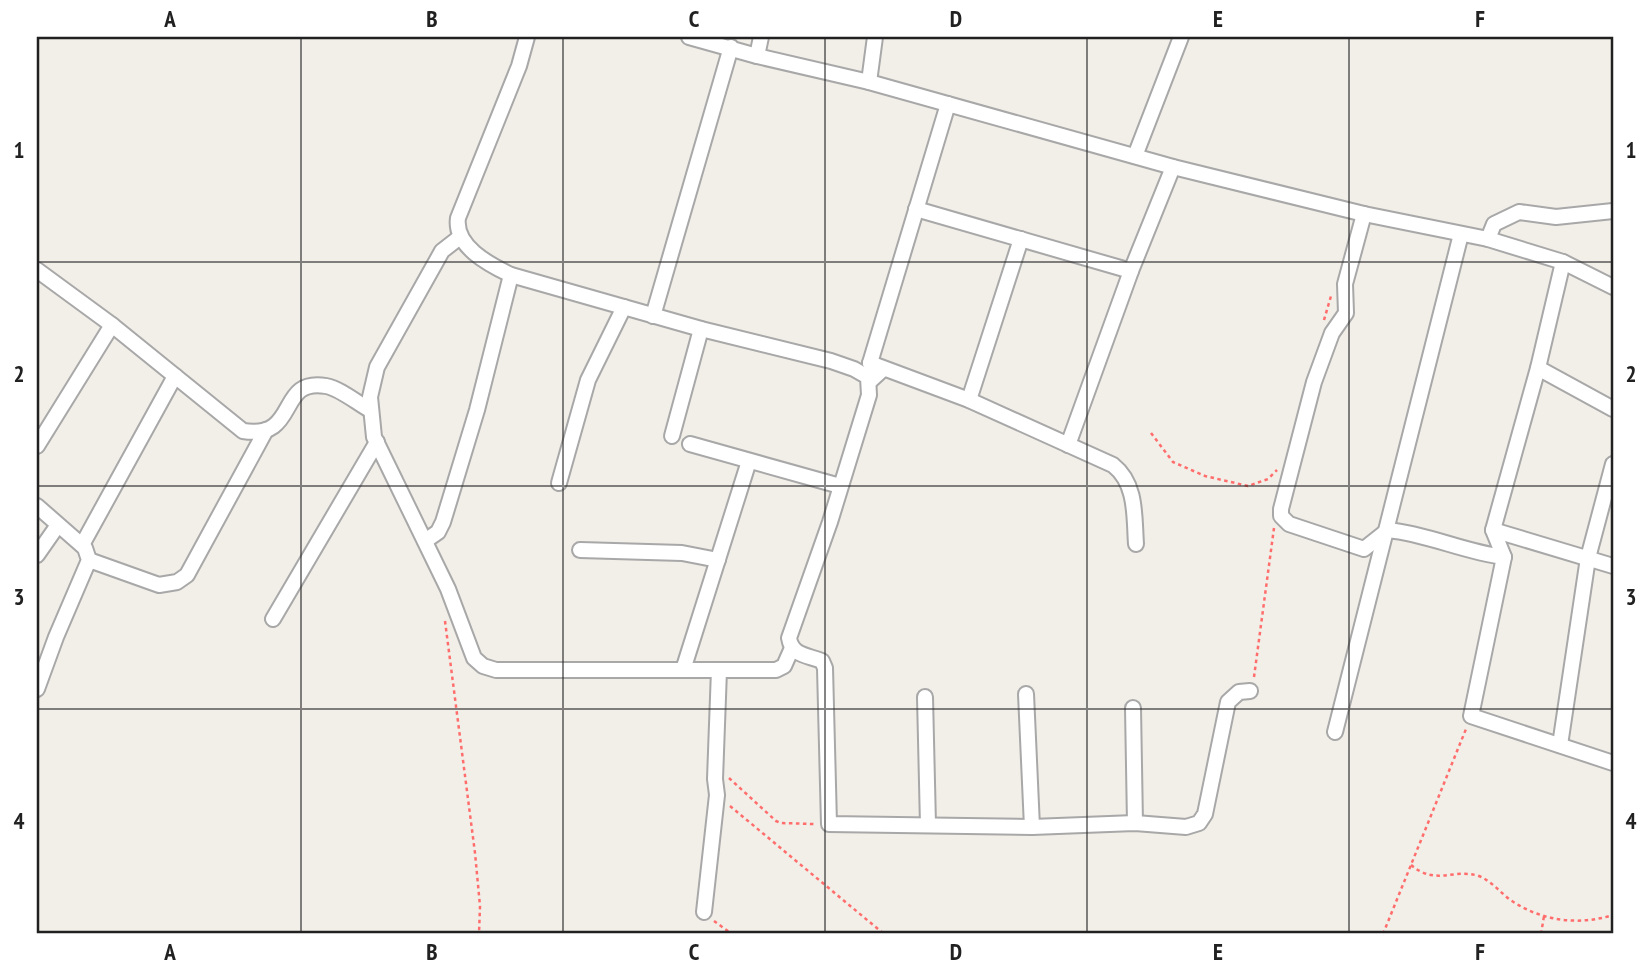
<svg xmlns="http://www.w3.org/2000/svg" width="1650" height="971" font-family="'PT Sans Narrow',sans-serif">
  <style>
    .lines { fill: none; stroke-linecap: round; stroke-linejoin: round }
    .minor-casing { stroke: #a8a8a8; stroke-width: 18 }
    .path { stroke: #ff6e6c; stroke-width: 2.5; stroke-dasharray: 3.5 3.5; stroke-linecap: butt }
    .minor { stroke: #fff; stroke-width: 14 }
    .grid { fill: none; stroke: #212121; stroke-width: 2; stroke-opacity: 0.55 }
    .neatline { fill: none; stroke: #212121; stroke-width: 2.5 }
    .grid-label { font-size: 23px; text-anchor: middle; font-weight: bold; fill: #212121 }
  </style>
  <rect width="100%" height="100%" fill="#f2eee8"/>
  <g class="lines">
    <g class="minor-casing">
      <g id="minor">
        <path d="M527,37l-8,29 -61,152c-4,28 30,46 53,57l190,54 130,32 23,8 14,8 1,18 -39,127 -41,116c3,18 18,17 33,23l3,7 4,156 203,3 103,-4 51,4 13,-4 6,-9 23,-112 11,-10 11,-1"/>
        <polyline points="689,37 757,56 869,82 1173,167 1364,214 1488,239 1563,262 1613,287"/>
        <polyline points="757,56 761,37"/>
        <polyline points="869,82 875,37"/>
        <polyline points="1135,156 1181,37"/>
        <polyline points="916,209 1131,271"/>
        <path d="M1364,214l-19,70 1,29 -14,20 -18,49 -33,127v7l8,8 75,25 24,-19c40,4 76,22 116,27"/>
        <polyline points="460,237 442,251 377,367 370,397 374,437 448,589 474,658 483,666 496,670 776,670 784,666 792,648"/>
        <polyline points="1488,239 1494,224 1519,212 1556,217 1613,211"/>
        <polyline points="1563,262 1538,368 1493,530 1504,557 1471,716 1613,763"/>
        <path d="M37,270l75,55 131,106c57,9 33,-54 83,-45 15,3 31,17 44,24"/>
        <polyline points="653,316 731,47"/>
        <polyline points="870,363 948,104"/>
        <polyline points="1538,368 1613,409"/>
        <path d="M870,381l12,-11 -12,-7 99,37 144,65c24,19 21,51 23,79"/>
        <polyline points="969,400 1021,239"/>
        <polyline points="672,436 701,329"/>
        <polyline points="690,444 840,486"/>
        <polyline points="1068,445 1131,271 1173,167"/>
        <polyline points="37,446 112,325"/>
        <polyline points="559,483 588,380 624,307"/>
        <polyline points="37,506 85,548 89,560 56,637 37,689"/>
        <polyline points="1493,530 1613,566"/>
        <polyline points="425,541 438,532 443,522 477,410 511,275"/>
        <polyline points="82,545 175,376"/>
        <polyline points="580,550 682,553 718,560"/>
        <polyline points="37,555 58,525"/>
        <polyline points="89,560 159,585 177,582 187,575 266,430"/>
        <polyline points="273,619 377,442"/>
        <polyline points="683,670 749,461"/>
        <polyline points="1026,694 1032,827"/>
        <polyline points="925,697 928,825"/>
        <polyline points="1133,708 1135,823"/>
        <polyline points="1335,732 1461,234"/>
        <polyline points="1560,745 1588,558 1613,464"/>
        <polyline points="704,912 717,795 715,779 719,670"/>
      </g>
    </g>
    <g class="path">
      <polyline points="1324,320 1331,296"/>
      <polyline points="1151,433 1173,462 1205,476 1248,486 1268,479 1277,470"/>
      <polyline points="445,621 475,853 480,906 479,934"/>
      <polyline points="1254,677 1274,528"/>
      <polyline points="729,778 776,821 781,823 814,824"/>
      <polyline points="730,806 884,934"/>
      <path d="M1411,865c25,21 42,3 68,11 12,5 20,15 30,23 31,22 69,27 104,16"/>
      <polyline points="714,921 732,934"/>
      <polyline points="1383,934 1466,729"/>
      <polyline points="1541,934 1544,916"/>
    </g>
    <use href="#minor" class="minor"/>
  </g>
  <path class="grid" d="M301,37v897M563,37v897M825,37v897M1087,37v897M1349,37v897M37,262h1576M37,486h1576M37,709h1576"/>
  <rect width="1650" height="971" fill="none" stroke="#ffffff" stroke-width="77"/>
  <rect x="38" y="38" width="1574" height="894" class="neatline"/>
  <g class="grid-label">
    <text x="170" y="27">A</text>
    <text x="432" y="27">B</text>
    <text x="694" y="27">C</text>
    <text x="956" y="27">D</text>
    <text x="1218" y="27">E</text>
    <text x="1480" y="27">F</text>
    <text x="19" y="158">1</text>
    <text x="1631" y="158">1</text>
    <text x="19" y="382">2</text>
    <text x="1631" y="382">2</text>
    <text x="19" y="605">3</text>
    <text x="1631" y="605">3</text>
    <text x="19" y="829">4</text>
    <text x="1631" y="829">4</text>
    <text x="170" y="960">A</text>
    <text x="432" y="960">B</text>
    <text x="694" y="960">C</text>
    <text x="956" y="960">D</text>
    <text x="1218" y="960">E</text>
    <text x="1480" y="960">F</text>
  </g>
</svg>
